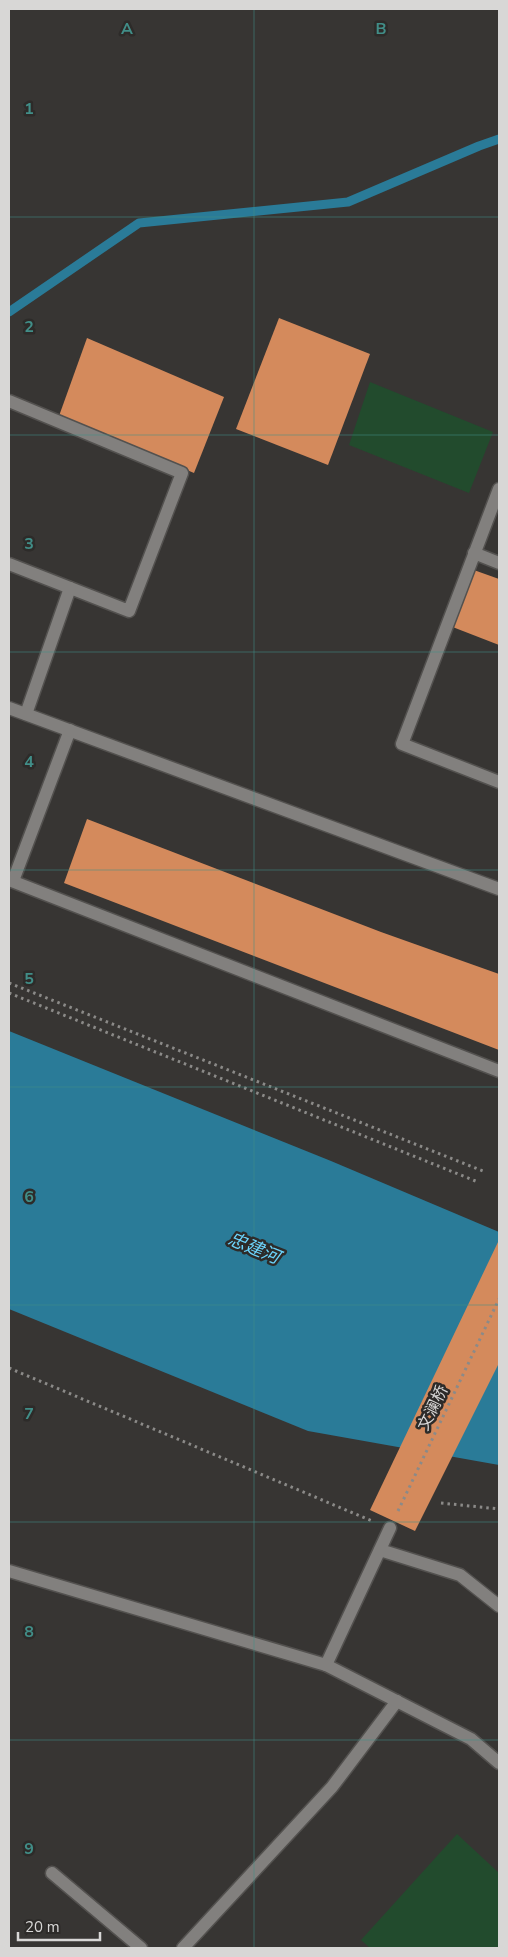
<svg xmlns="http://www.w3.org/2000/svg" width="508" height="1957" font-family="'Nunito Sans','Noto Sans SC',sans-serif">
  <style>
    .green { fill: #224b2d }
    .water { fill: #2a7b98 }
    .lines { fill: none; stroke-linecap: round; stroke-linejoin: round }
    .stream { stroke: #2a7b98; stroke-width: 9 }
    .building { fill: #d48a5c }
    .lane-casing { stroke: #53514f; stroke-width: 15 }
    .secondary-casing { stroke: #53514f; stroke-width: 15 }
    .path { stroke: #8b8a88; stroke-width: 3; stroke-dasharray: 2.5 4; stroke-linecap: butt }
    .lane { stroke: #82807e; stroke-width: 12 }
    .secondary { stroke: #82807e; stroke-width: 12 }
    .grid { fill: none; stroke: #418e88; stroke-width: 1; stroke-opacity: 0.55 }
    .labels { text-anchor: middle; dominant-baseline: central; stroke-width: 5; stroke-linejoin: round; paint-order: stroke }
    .street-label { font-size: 16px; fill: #d8d7d6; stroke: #2d2b29 }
    .water-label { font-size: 18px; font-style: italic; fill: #6cd5fd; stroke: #2d2b29 }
    .grid-label { font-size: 16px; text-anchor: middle; font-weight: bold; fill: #418e88; stroke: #2d2b29; stroke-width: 5; stroke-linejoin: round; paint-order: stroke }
  </style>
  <rect width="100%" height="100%" fill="#373533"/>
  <g class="green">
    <polygon points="370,382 493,432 469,493 349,445"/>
    <polygon points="457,1834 499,1873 499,1948 370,1948 361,1940"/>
  </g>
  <polygon class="water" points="9,1031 331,1161 499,1232 499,1465 308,1431 9,1309"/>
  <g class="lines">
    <polyline class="stream" points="9,312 139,223 348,202 479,146 499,139"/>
  </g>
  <g class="building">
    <polygon points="279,318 370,354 328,465 236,429"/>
    <polygon points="87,338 224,397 194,473 59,416"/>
    <polygon points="471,569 499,579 499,645 450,626"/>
    <polygon points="87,819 381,932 499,974 499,1050 64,883"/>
    <polygon points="499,1240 499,1363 415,1531 370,1510"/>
  </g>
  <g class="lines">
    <g class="lane-casing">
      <g id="lane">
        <polyline points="9,401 182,473 129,611 9,564"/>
        <polyline points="499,489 402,744 499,782"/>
        <polyline points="474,553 499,563"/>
        <polyline points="26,714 70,588"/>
        <polyline points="9,880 499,1071"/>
        <polyline points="13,881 70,730"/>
        <polyline points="380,1550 460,1575 499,1606"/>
        <polyline points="326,1665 390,1528"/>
        <polyline points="52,1873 141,1948"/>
        <polyline points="183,1948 332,1787 397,1701"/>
      </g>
    </g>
    <g class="secondary-casing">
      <g id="secondary">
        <polyline points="9,708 499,889"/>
        <polyline points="9,1571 326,1665 471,1739 499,1763"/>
      </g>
    </g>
    <g class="path">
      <polyline points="9,983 483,1171"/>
      <polyline points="9,993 478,1182"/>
      <polyline points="9,1368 372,1521"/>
      <polyline points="441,1503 499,1509"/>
      <polyline points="398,1511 499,1299"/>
    </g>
    <use href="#lane" class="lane"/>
    <use href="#secondary" class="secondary"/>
  </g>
  <path class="grid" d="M254,9v1939M9,217h490M9,435h490M9,652h490M9,870h490M9,1087h490M9,1305h490M9,1522h490M9,1740h490"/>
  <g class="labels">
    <g class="street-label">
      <text transform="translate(433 1408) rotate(-64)">文澜桥</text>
    </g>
    <g class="water-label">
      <text transform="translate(254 1248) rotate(22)">忠建河</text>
    </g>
  </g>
  <g class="grid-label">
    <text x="127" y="34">A</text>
    <text x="381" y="34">B</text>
    <text x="29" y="114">1</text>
    <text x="29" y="332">2</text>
    <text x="29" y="549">3</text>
    <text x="29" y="767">4</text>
    <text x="29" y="984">5</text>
    <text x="29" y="1202">6</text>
    <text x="29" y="1419">7</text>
    <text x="29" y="1637">8</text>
    <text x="29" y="1854">9</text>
  </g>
  <rect width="508" height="1957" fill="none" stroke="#d8d7d6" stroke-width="20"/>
  <path d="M18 1932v8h82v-8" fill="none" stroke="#d8d7d6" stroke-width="2.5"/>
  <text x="25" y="1932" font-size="15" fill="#d8d7d6" stroke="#2d2b29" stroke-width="4" paint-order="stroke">20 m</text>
</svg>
